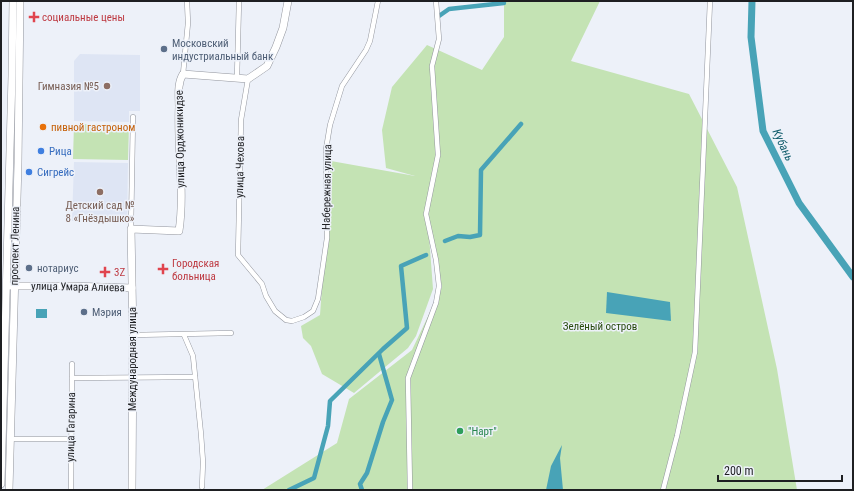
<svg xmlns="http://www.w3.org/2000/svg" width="854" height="491" font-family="'Roboto Condensed',sans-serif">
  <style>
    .built { fill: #dee5f4 }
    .green { fill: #c4e3b4 }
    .water { fill: #48a3b7 }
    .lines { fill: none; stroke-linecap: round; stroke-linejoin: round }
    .canal { stroke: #48a3b7; stroke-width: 4.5 }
    .river { stroke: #48a3b7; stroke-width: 7 }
    .street-casing { stroke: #92959d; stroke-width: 5.5 }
    .secondary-casing { stroke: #92959d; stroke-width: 8 }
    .street { stroke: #fff; stroke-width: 4.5 }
    .secondary { stroke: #fff; stroke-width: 7 }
    .health-dot { fill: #e0444e; stroke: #edf1f9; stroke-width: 1.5 }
    .service-dot { fill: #5c6f8a; stroke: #edf1f9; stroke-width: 1.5 }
    .education-dot { fill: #8d6e63; stroke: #edf1f9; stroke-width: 1.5 }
    .food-dot { fill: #e8710a; stroke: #edf1f9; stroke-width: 1.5 }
    .shop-dot { fill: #3f7fe0; stroke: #edf1f9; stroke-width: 1.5 }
    .leisure-dot { fill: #2e9e5b; stroke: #edf1f9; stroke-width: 1.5 }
    .labels { text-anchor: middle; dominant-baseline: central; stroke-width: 3; stroke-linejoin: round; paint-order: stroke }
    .health-label { font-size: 11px; fill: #be3a42; stroke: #edf1f9; text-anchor: start }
    .service-label { font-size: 11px; fill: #4e5e75; stroke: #edf1f9; text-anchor: start }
    .education-label { font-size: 11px; fill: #785e54; stroke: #edf1f9; text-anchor: end }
    .food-label { font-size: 11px; fill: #c56008; stroke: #edf1f9; text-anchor: start }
    .street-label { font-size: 11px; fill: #1e1f22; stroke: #edf1f9 }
    .shop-label { font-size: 11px; fill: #366cbe; stroke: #edf1f9; text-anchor: start }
    .park-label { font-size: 11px; fill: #284a0d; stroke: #edf1f9 }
    .leisure-label { font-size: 11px; fill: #27864d; stroke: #edf1f9; text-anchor: start }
    .water-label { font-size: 12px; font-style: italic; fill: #145f6e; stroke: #edf1f9 }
  </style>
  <rect width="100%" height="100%" fill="#edf1f9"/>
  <g class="built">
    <polygon points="80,54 140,55 140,111 129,111 129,122 74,121 74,61"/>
    <polygon points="74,162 128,163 127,222 72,221"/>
  </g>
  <g class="green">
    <polygon points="504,1 600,1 571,61 689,94 737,187 777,369 797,490 262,490 337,443 349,399 412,350 442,287 428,222 433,289 416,336 408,348 354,393 322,374 311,346 303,338 301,326 320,315 331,161 415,176 386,168 382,130 392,87 427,45 482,70 504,37"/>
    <polygon points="74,124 129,125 128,160 73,159"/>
  </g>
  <g class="water">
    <polygon points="607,292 670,302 671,321 606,313"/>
    <rect x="36" y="309" width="11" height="9"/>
    <polygon points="562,445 560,458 563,490 546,490 551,466"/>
  </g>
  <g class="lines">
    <g class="canal">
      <polyline points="439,16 449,9 504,3"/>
      <polyline points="445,241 458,236 470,237 480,235 481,170 521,124"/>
      <polyline points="289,490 314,478 328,426 330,401 383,349 407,328 401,266 426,255"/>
      <polyline points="362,490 360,484 367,473 383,422 392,400 379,354"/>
    </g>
    <polyline class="river" points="752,1 751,37 763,131 799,203 853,277"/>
    <g class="street-casing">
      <g id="street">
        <polyline points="183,74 188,23 187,1"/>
        <polyline points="237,77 239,1"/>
        <polyline points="248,79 241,120 238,255 262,284 266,296 275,311 286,320 292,321 304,317 313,311 318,299 327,238 326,149 330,125 342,86 366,50 370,41 378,1"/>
        <polyline points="131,229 133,117"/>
        <polyline points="133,335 231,333"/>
        <polyline points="184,335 193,356 201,434 203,462 202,487"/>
        <polyline points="72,378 195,377"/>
        <polyline points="11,439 70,439"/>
        <polyline points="71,490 72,364"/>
        <polyline points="410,490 408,378 436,303 439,286 436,260 426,214 438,155 432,66 439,39 436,1"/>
        <polyline points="663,490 677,436 695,352 710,1"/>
      </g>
    </g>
    <g class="secondary-casing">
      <g id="secondary">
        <polyline points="10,286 71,286 132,288"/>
        <polyline points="1,484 12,76 13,1"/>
        <polyline points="9,490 18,163 20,1"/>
        <path d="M132,490l1,-155 -2,-106 48,2c6,-40 -2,-83 0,-124 0,-11 -2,-23 4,-33l65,5 19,-13 9,-19 7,-19 5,-27"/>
      </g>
    </g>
    <use href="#street" class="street"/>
    <use href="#secondary" class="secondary"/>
  </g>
  <g class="health-dot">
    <path d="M32 11h4v4h4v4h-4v4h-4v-4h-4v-4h4z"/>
    <path d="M161 263h4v4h4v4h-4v4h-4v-4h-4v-4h4z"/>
    <path d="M103 266h4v4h4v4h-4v4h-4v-4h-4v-4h4z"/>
  </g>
  <g class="service-dot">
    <circle cx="164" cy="49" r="4"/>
    <circle cx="29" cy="268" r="4"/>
    <circle cx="84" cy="312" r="4"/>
  </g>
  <g class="education-dot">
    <circle cx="107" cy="86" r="4"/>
    <circle cx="100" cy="192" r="4"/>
  </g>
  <circle class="food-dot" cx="43" cy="127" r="4"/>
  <g class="shop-dot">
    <circle cx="41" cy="151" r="4"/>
    <circle cx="29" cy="172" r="4"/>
  </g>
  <circle class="leisure-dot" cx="460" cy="431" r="4"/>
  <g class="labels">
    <g class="health-label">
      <text x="42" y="17">социальные цены</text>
      <text x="172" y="263">Городская<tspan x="172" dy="13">больница</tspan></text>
      <text x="114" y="272">3Z</text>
    </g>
    <g class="service-label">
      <text x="172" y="43">Московский<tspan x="172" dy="13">индустриальный банк</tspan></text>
      <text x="37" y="268">нотариус</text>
      <text x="92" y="312">Мэрия</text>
    </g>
    <g class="education-label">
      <text x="99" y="86">Гимназия №5</text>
      <text x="100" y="205" text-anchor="middle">Детский сад №<tspan x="100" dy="13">8 «Гнёздышко»</tspan></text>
    </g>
    <g class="food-label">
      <text x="51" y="127">пивной гастроном</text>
    </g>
    <g class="street-label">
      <text transform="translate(180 139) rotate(-91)">улица Орджоникидзе</text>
      <text transform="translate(240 167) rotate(-89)">улица Чехова</text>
      <text transform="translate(327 187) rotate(-89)">Набережная улица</text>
      <text transform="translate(15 246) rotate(-89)">проспект Ленина</text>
      <text transform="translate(78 287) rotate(1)">улица Умара Алиева</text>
      <text transform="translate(132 359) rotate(-90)">Международная улица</text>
      <text transform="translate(71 427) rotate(-89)">улица Гагарина</text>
    </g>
    <g class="shop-label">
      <text x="49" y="151">Рица</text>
      <text x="37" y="172">Сигрейс</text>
    </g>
    <g class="park-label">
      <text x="600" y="326">Зелёный остров</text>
    </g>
    <g class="leisure-label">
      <text x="468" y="431">"Нарт"</text>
    </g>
    <g class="water-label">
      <text transform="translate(783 145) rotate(65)">Кубань</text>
    </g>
  </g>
  <rect width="854" height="491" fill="none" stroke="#1e1f22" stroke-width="4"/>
  <path d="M718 475v6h124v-6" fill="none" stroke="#1e1f22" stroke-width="2"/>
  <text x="724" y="475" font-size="12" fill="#1e1f22" stroke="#edf1f9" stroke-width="3" paint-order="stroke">200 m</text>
</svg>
